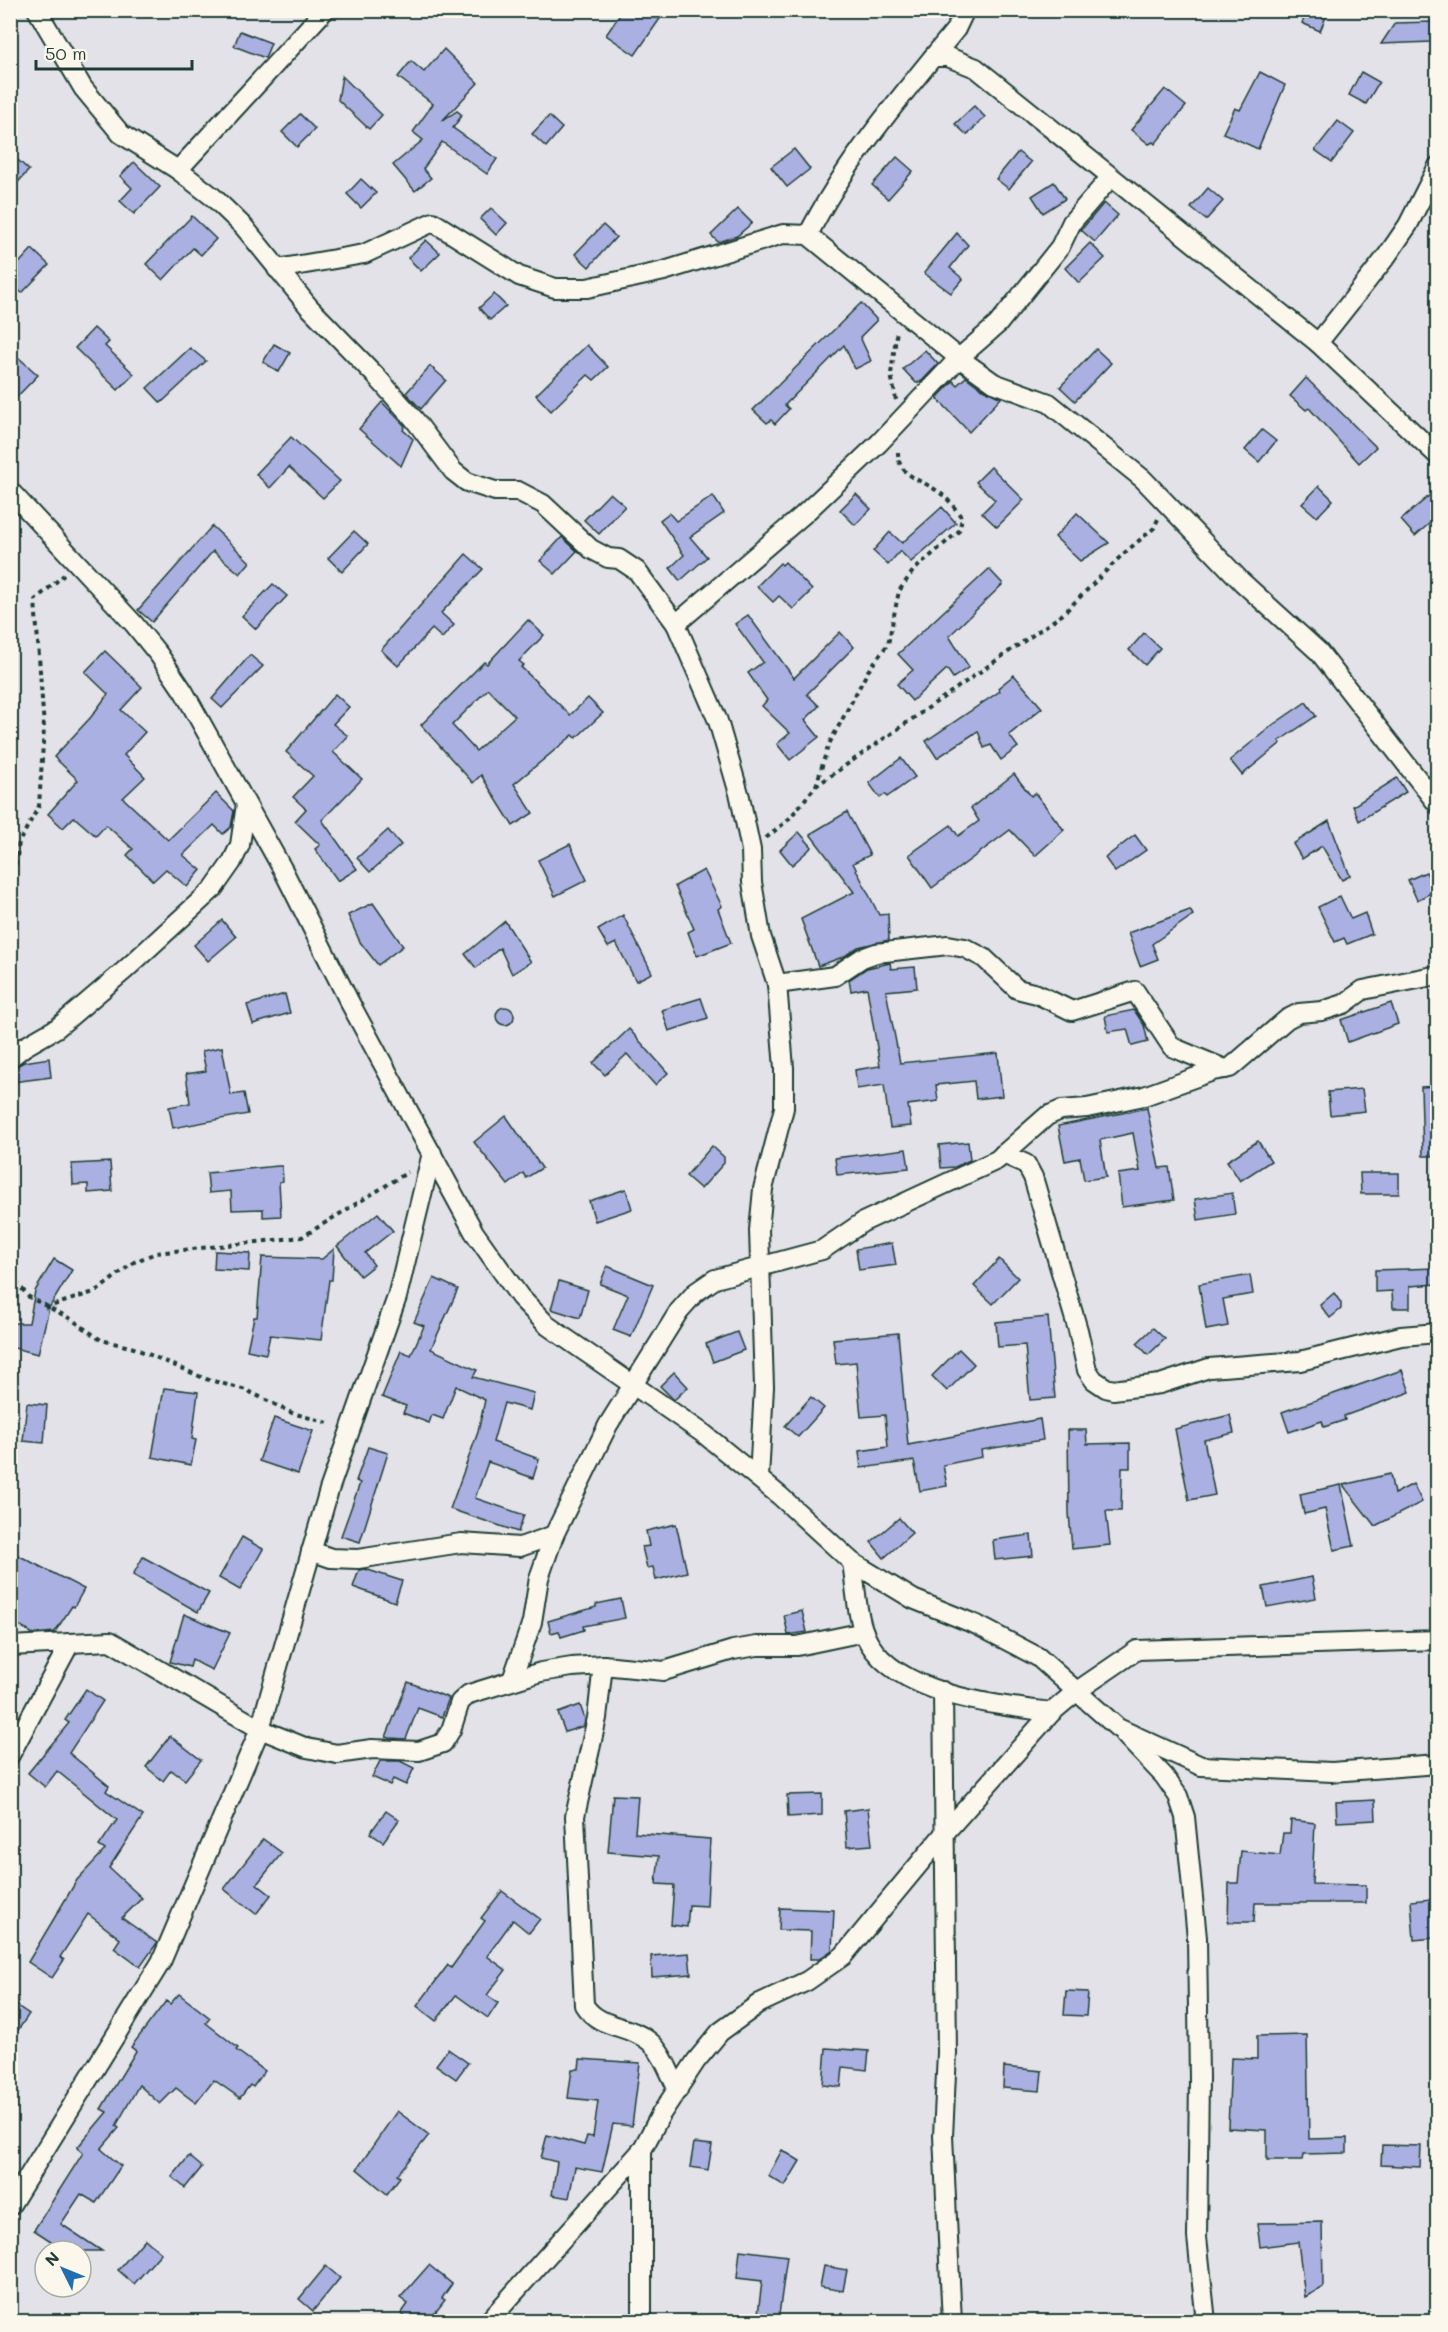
<svg xmlns="http://www.w3.org/2000/svg" width="1448" height="2332" font-family="Mali,sans-serif">
  <style>
    .building { fill: #aab0e1; stroke: #1f3d34; stroke-width: 1.5; fill-rule: evenodd }
    .lines { fill: none; stroke-linecap: round; stroke-linejoin: round }
    .street-casing { stroke: #1f3d34; stroke-width: 22 }
    .path { stroke: #1f3d34; stroke-width: 4; stroke-dasharray: 4.5 4.5; stroke-linecap: butt }
    .street { stroke: #fbf7ec; stroke-width: 18 }
  </style>
  <rect width="100%" height="100%" fill="#e3e2e9"/>
  <filter id="ink" filterUnits="userSpaceOnUse"><feTurbulence type="fractalNoise" baseFrequency=".0167" numOctaves="2"/><feDisplacementMap in="SourceGraphic" scale="12" xChannelSelector="R" yChannelSelector="G"/><feConvolveMatrix kernelMatrix="1 2 1 2 8 2 1 2 1" color-interpolation-filters="sRGB"/></filter>
  <g filter="url(#ink)">
    <g class="building">
      <polygon points="623,10 666,10 635,55 606,35"/>
      <polygon points="1308,10 1329,10 1320,31 1302,23"/>
      <polygon points="1432,22 1432,42 1381,44 1395,23"/>
      <polygon points="240,31 271,43 265,58 234,46"/>
      <polygon points="444,49 478,83 442,121 457,111 462,115 453,128 497,159 487,174 442,142 423,169 431,178 415,191 393,165 423,140 413,132 433,104 398,77 411,61 424,72"/>
      <polygon points="1260,72 1285,85 1258,149 1223,133 1235,108 1240,110"/>
      <polygon points="1361,72 1379,82 1366,104 1349,95"/>
      <polygon points="342,76 382,115 369,129 338,100"/>
      <polygon points="1165,89 1186,106 1155,144 1153,142 1149,144 1131,130"/>
      <polygon points="974,106 985,117 967,135 955,124"/>
      <polygon points="300,114 315,129 297,147 282,132"/>
      <polygon points="549,116 562,128 546,147 532,134"/>
      <polygon points="1338,121 1354,133 1332,162 1315,150"/>
      <polygon points="794,149 810,169 787,187 771,167"/>
      <polygon points="1018,152 1031,162 1009,189 996,179"/>
      <polygon points="10,153 29,170 10,191"/>
      <polygon points="897,157 913,171 888,199 872,185"/>
      <polygon points="134,162 160,187 134,214 120,201 132,188 120,176"/>
      <polygon points="361,179 376,193 361,208 347,194"/>
      <polygon points="1054,182 1065,199 1043,213 1032,196"/>
      <polygon points="1208,188 1223,201 1206,220 1191,208"/>
      <polygon points="1104,203 1118,215 1095,242 1081,230"/>
      <polygon points="491,208 507,223 496,235 480,219"/>
      <polygon points="738,209 752,223 737,236 718,242 711,235"/>
      <polygon points="192,216 216,239 201,255 193,248 163,280 146,264"/>
      <polygon points="603,225 616,237 589,267 575,254"/>
      <polygon points="957,233 968,245 950,268 963,279 951,293 924,273"/>
      <polygon points="426,240 440,253 421,271 408,258"/>
      <polygon points="1090,243 1105,258 1079,283 1065,268"/>
      <polygon points="32,249 49,265 22,293 10,282 10,273"/>
      <polygon points="494,294 506,306 490,320 479,308"/>
      <polygon points="861,303 877,320 860,337 871,361 855,369 844,345 785,405 789,409 775,424 771,420 767,423 753,410"/>
      <polygon points="94,328 109,342 105,346 134,374 118,390 75,348"/>
      <polygon points="274,344 290,353 279,372 263,362"/>
      <polygon points="587,345 608,367 594,380 588,375 551,411 536,395"/>
      <polygon points="190,348 206,361 161,403 147,388"/>
      <polygon points="1096,349 1111,363 1075,401 1060,387"/>
      <polygon points="925,350 938,364 922,381 916,383 903,369"/>
      <polygon points="19,358 38,375 10,404 10,367"/>
      <polygon points="430,366 446,380 421,409 406,393"/>
      <polygon points="966,377 981,388 1001,398 969,432 937,398 953,381 957,385"/>
      <polygon points="1306,378 1376,447 1359,463 1309,408 1306,410 1290,396"/>
      <polygon points="382,402 405,426 403,430 413,439 401,466 359,429"/>
      <polygon points="1262,430 1276,441 1259,462 1245,450"/>
      <polygon points="291,437 340,481 323,498 289,467 270,488 256,474"/>
      <polygon points="991,467 1024,500 997,527 982,513 995,500 976,482"/>
      <polygon points="1319,486 1333,500 1317,517 1302,504"/>
      <polygon points="1437,489 1437,517 1415,536 1401,520"/>
      <polygon points="610,493 625,506 599,534 584,520"/>
      <polygon points="856,494 871,509 855,525 840,510"/>
      <polygon points="713,496 724,513 690,537 707,557 680,581 670,568 684,555 660,520 669,513 676,521"/>
      <polygon points="942,507 956,523 911,562 900,551 888,565 873,551 890,532 902,543"/>
      <polygon points="1077,513 1109,543 1080,561 1055,537"/>
      <polygon points="212,526 250,562 240,574 213,551 152,622 138,610"/>
      <polygon points="354,531 368,544 342,572 328,558"/>
      <polygon points="562,537 577,551 555,574 540,561"/>
      <polygon points="466,554 483,569 441,613 454,625 442,638 432,629 398,666 381,650"/>
      <polygon points="785,562 812,590 793,609 779,596 773,602 757,586 780,563 782,565"/>
      <polygon points="989,569 1003,584 949,636 969,667 953,678 947,669 912,701 897,684 913,670 898,654"/>
      <polygon points="273,584 287,596 256,629 242,616"/>
      <polygon points="748,615 794,678 840,632 854,647 807,694 819,706 805,720 819,737 790,760 777,744 790,733 762,706 767,700 748,673 763,662 735,624"/>
      <path d="M528,620l16,15 -25,26 5,4 -3,2 49,48 18,-17 15,15 -27,25 -3,-3 -59,49 19,29 -20,13 -32,-51 -8,8 -52,-58 63,-63 3,2zM488,689l27,27 -39,35 -24,-26z"/>
      <polygon points="1144,633 1160,648 1145,665 1129,650"/>
      <polygon points="105,651 142,687 121,710 145,732 124,755 145,777 123,798 168,840 216,793 234,811 231,827 223,834 214,825 183,855 201,870 187,887 166,869 153,881 127,855 133,849 106,825 96,836 74,817 63,828 48,814 78,780 54,757 91,717 108,694 85,672"/>
      <polygon points="250,655 263,666 222,708 212,699"/>
      <polygon points="1014,675 1042,708 1009,735 1018,747 1001,760 991,745 984,748 978,731 937,758 926,741 1000,691 998,688"/>
      <polygon points="335,694 349,707 333,724 348,736 333,752 362,779 322,820 357,869 338,881 315,849 320,845 295,821 306,809 293,797 313,776 286,752"/>
      <polygon points="1306,702 1316,716 1279,741 1281,743 1242,775 1230,760 1274,724"/>
      <polygon points="901,758 915,777 887,797 885,794 880,798 869,783"/>
      <polygon points="1014,774 1031,796 1035,793 1064,830 1035,856 1010,830 932,888 909,855 951,825 958,836 979,821 971,808"/>
      <polygon points="1397,778 1406,792 1359,821 1353,806"/>
      <polygon points="847,812 870,855 853,863 879,915 888,914 889,940 858,947 843,957 818,966 801,919 854,892 810,834"/>
      <polygon points="1329,821 1350,876 1342,880 1322,846 1302,859 1293,844"/>
      <polygon points="388,830 401,845 370,872 357,858"/>
      <polygon points="799,832 812,847 792,865 780,850"/>
      <polygon points="1135,835 1146,850 1115,872 1105,858"/>
      <polygon points="570,844 587,880 555,896 538,860"/>
      <polygon points="704,870 722,906 718,909 731,943 697,956 688,932 694,929 675,886"/>
      <polygon points="1426,872 1435,891 1417,900 1408,880"/>
      <polygon points="1340,896 1351,919 1365,913 1372,934 1347,944 1344,938 1335,942 1318,907"/>
      <polygon points="373,903 403,946 378,965 360,942 348,915"/>
      <polygon points="1190,910 1193,915 1152,944 1158,959 1140,966 1128,933"/>
      <polygon points="623,915 652,973 636,981 616,943 608,947 598,930"/>
      <polygon points="222,920 236,937 208,961 194,945"/>
      <polygon points="505,921 531,962 512,974 500,948 476,968 465,954"/>
      <polygon points="890,963 891,969 915,967 917,988 886,991 900,1063 998,1053 1002,1096 976,1099 974,1081 936,1085 938,1101 908,1105 911,1126 890,1128 884,1085 857,1089 855,1070 880,1066 867,988 851,991 849,980 867,968"/>
      <polygon points="285,994 290,1013 253,1024 247,1005"/>
      <polygon points="701,998 708,1018 669,1031 662,1010"/>
      <polygon points="1391,1003 1398,1024 1348,1042 1341,1020"/>
      <circle cx="505" cy="1016" r="9"/>
      <polygon points="1134,1010 1144,1025 1148,1042 1132,1046 1127,1029 1108,1032 1105,1016"/>
      <polygon points="629,1029 668,1073 655,1085 627,1054 605,1075 593,1063"/>
      <polygon points="222,1047 231,1095 244,1093 248,1114 173,1128 169,1107 190,1103 186,1074 206,1071 202,1051"/>
      <polygon points="49,1058 51,1077 13,1082 11,1069 24,1062"/>
      <polygon points="1437,1086 1437,1156 1423,1156 1421,1087"/>
      <polygon points="1362,1089 1365,1111 1330,1115 1328,1092"/>
      <polygon points="1147,1108 1159,1168 1169,1167 1174,1200 1122,1207 1118,1174 1140,1171 1133,1133 1100,1140 1106,1177 1084,1180 1080,1158 1065,1161 1058,1126"/>
      <polygon points="506,1116 542,1168 526,1178 523,1173 508,1185 474,1142"/>
      <polygon points="1258,1141 1271,1161 1240,1181 1227,1161"/>
      <polygon points="968,1142 970,1160 955,1167 941,1168 939,1145"/>
      <polygon points="712,1146 724,1157 724,1163 701,1189 686,1176"/>
      <polygon points="906,1149 909,1168 837,1175 835,1158"/>
      <polygon points="110,1162 112,1191 88,1193 88,1184 73,1185 72,1164"/>
      <polygon points="278,1166 282,1166 283,1181 279,1182 281,1216 263,1217 263,1209 232,1210 231,1191 209,1193 207,1173"/>
      <polygon points="1360,1173 1399,1173 1399,1194 1361,1194"/>
      <polygon points="626,1189 632,1209 595,1221 589,1201"/>
      <polygon points="1232,1193 1235,1214 1198,1220 1195,1199"/>
      <polygon points="378,1213 393,1231 365,1253 374,1265 360,1276 337,1246"/>
      <polygon points="892,1243 896,1265 859,1270 856,1249"/>
      <polygon points="334,1249 332,1280 329,1280 321,1340 270,1335 266,1354 247,1350 254,1317 257,1317 262,1257 322,1259"/>
      <polygon points="215,1251 250,1253 249,1271 214,1269"/>
      <polygon points="54,1259 72,1270 49,1308 38,1354 10,1347 10,1323 29,1323 35,1291"/>
      <polygon points="999,1259 1018,1278 993,1304 974,1286"/>
      <polygon points="607,1266 653,1285 631,1337 613,1330 628,1295 600,1284"/>
      <polygon points="1437,1268 1437,1284 1410,1286 1410,1308 1393,1308 1392,1291 1375,1292 1375,1270"/>
      <polygon points="1250,1275 1253,1294 1223,1299 1228,1326 1206,1330 1199,1284"/>
      <polygon points="434,1278 458,1289 431,1349 477,1370 473,1377 534,1393 530,1410 504,1403 493,1442 539,1459 533,1478 488,1462 475,1498 524,1515 518,1532 450,1509 478,1432 485,1400 456,1386 443,1419 432,1415 429,1423 403,1413 406,1406 382,1397 401,1351 411,1355 424,1326 414,1322"/>
      <polygon points="559,1281 588,1290 580,1318 551,1309"/>
      <polygon points="1334,1293 1341,1303 1341,1309 1330,1318 1320,1305"/>
      <polygon points="1048,1317 1055,1398 1030,1400 1025,1345 998,1347 996,1322"/>
      <polygon points="1153,1328 1165,1339 1148,1355 1137,1343"/>
      <polygon points="737,1332 744,1350 713,1362 706,1344"/>
      <polygon points="898,1333 908,1445 1040,1419 1043,1440 981,1450 982,1457 943,1465 947,1486 920,1491 914,1461 861,1468 859,1451 888,1447 885,1415 861,1417 856,1362 836,1364 833,1339"/>
      <polygon points="959,1349 974,1364 947,1391 932,1376"/>
      <polygon points="1402,1370 1410,1392 1344,1416 1345,1420 1324,1427 1322,1421 1289,1432 1282,1412"/>
      <polygon points="674,1372 688,1387 674,1400 660,1386"/>
      <polygon points="164,1388 198,1392 192,1439 196,1440 191,1465 152,1457"/>
      <polygon points="811,1397 824,1408 798,1437 785,1426"/>
      <polygon points="27,1403 47,1405 44,1443 23,1441"/>
      <polygon points="1230,1415 1234,1433 1204,1440 1215,1495 1189,1500 1175,1429"/>
      <polygon points="274,1418 313,1431 298,1474 259,1461"/>
      <polygon points="1068,1430 1086,1430 1087,1444 1130,1443 1130,1468 1122,1468 1121,1511 1106,1511 1110,1545 1072,1549 1069,1513"/>
      <polygon points="368,1447 388,1453 360,1542 341,1536 360,1483 356,1481"/>
      <polygon points="1390,1474 1394,1494 1413,1484 1422,1502 1375,1526 1343,1485"/>
      <polygon points="1341,1485 1354,1546 1334,1550 1325,1509 1304,1514 1300,1494"/>
      <polygon points="899,1518 912,1533 884,1558 871,1542"/>
      <polygon points="676,1524 687,1572 656,1580 653,1567 647,1568 642,1547 649,1546 646,1531"/>
      <polygon points="1031,1535 1033,1556 995,1560 993,1540"/>
      <polygon points="242,1537 263,1549 240,1590 219,1578"/>
      <polygon points="10,1551 84,1589 74,1607 72,1606 55,1632 33,1634 10,1620"/>
      <polygon points="143,1557 209,1593 198,1612 133,1575"/>
      <polygon points="365,1569 402,1581 395,1602 353,1587 359,1570"/>
      <polygon points="1312,1577 1316,1598 1267,1607 1263,1587"/>
      <polygon points="621,1599 625,1618 583,1626 584,1630 561,1637 559,1631 551,1633 548,1621 596,1607 596,1604"/>
      <polygon points="802,1611 807,1632 788,1635 784,1615"/>
      <polygon points="184,1614 230,1633 212,1670 192,1660 190,1667 170,1662"/>
      <polygon points="408,1682 449,1698 442,1717 418,1708 406,1739 390,1738 386,1737"/>
      <polygon points="86,1689 103,1701 69,1753 109,1786 106,1791 143,1816 109,1868 142,1898 122,1918 157,1943 140,1967 114,1948 120,1939 88,1914 60,1957 64,1960 52,1978 28,1962 77,1880 105,1850 99,1846 117,1820 57,1771 45,1787 28,1773 69,1723 65,1720"/>
      <polygon points="580,1705 585,1719 584,1726 565,1732 558,1713"/>
      <polygon points="170,1736 201,1760 185,1780 171,1770 163,1781 146,1767"/>
      <polygon points="380,1761 400,1761 414,1768 406,1785 393,1779 390,1785 372,1777"/>
      <polygon points="822,1794 822,1815 788,1817 787,1795"/>
      <polygon points="613,1795 638,1796 635,1833 710,1839 707,1906 689,1905 687,1927 671,1925 674,1885 656,1884 659,1856 608,1852"/>
      <polygon points="1375,1800 1376,1820 1337,1822 1336,1802"/>
      <polygon points="868,1808 872,1845 847,1847 844,1811"/>
      <polygon points="386,1811 399,1820 383,1842 370,1833"/>
      <polygon points="1291,1820 1315,1823 1312,1884 1366,1885 1366,1903 1255,1903 1254,1922 1228,1922 1229,1883 1238,1883 1241,1851 1280,1855 1283,1833 1290,1833"/>
      <polygon points="263,1839 282,1853 257,1884 271,1895 256,1914 224,1889"/>
      <polygon points="502,1891 540,1919 529,1933 513,1920 487,1956 506,1970 487,1995 498,2003 488,2018 456,1995 436,2021 417,2006 448,1965 451,1968 485,1921 481,1918"/>
      <polygon points="1432,1899 1435,1938 1414,1940 1411,1901"/>
      <polygon points="780,1908 834,1910 832,1950 819,1959 810,1959 811,1931 779,1930"/>
      <polygon points="689,1953 691,1974 652,1977 651,1956"/>
      <polygon points="1066,1991 1088,1992 1086,2016 1064,2015"/>
      <polygon points="179,1994 210,2018 206,2023 238,2048 236,2050 265,2071 253,2087 250,2085 240,2098 214,2080 196,2103 176,2088 160,2104 139,2085 116,2126 119,2128 101,2149 121,2166 96,2203 81,2194 61,2224 102,2251 66,2251 34,2230 83,2153 77,2148 107,2112 101,2109 136,2051 131,2047 166,2001 170,2004"/>
      <polygon points="10,2001 29,2014 10,2042"/>
      <polygon points="1307,2035 1309,2139 1347,2138 1347,2153 1304,2154 1303,2160 1267,2160 1267,2130 1228,2128 1231,2058 1257,2059 1257,2036"/>
      <polygon points="826,2048 869,2051 867,2070 843,2067 841,2087 823,2085"/>
      <polygon points="448,2049 468,2063 456,2079 436,2065"/>
      <polygon points="580,2059 640,2063 632,2126 613,2124 602,2172 575,2167 569,2198 552,2195 557,2162 541,2158 547,2135 584,2145 587,2136 593,2137 598,2101 568,2098 572,2069 579,2069"/>
      <polygon points="1004,2067 1042,2071 1040,2091 1003,2088"/>
      <polygon points="397,2111 429,2135 397,2175 400,2177 387,2194 357,2169"/>
      <polygon points="694,2143 712,2145 708,2170 690,2167"/>
      <polygon points="1382,2145 1421,2146 1420,2167 1381,2165"/>
      <polygon points="782,2150 800,2161 785,2186 768,2176"/>
      <polygon points="189,2156 202,2167 185,2188 172,2177"/>
      <polygon points="1322,2222 1323,2287 1305,2297 1298,2242 1260,2247 1257,2223"/>
      <polygon points="145,2239 161,2253 134,2284 118,2270"/>
      <polygon points="740,2250 787,2256 778,2322 757,2322 762,2281 737,2278"/>
      <polygon points="429,2265 452,2284 442,2298 445,2300 428,2322 410,2322 401,2314 408,2304 400,2298"/>
      <polygon points="326,2266 340,2278 313,2311 299,2299"/>
      <polygon points="824,2266 847,2270 843,2291 820,2287"/>
    </g>
    <g class="lines">
      <g class="street-casing">
        <g id="street">
          <polyline points="37,10 83,88 121,134 178,170 325,10"/>
          <polyline points="933,57 948,57 976,68 1318,343 1438,456"/>
          <polyline points="178,170 213,197 244,227 309,307 376,376 414,419 453,471 467,482 495,491 518,491 543,504 591,549 608,558 619,559 637,571 676,624"/>
          <path d="M808,235c38,-75 95,-141 148,-206l9,-19"/>
          <polyline points="277,269 364,254 433,222 519,276 555,288 587,288 664,271 783,234 808,235 959,358 994,383 1049,403 1143,479 1242,582 1319,652 1438,805"/>
          <polyline points="1318,343 1386,257 1408,225 1438,166"/>
          <polyline points="10,491 134,624 159,655 184,692 283,870 350,1003 474,1232 520,1297 548,1326 704,1434 780,1496 852,1562 913,1599 977,1625 1038,1657 1118,1728 1201,1766 1332,1772 1438,1764"/>
          <polyline points="777,984 835,976 862,958 876,953 948,945 965,948 984,958 1017,989 1037,994 1072,1011 1135,991 1172,1047 1225,1069"/>
          <polyline points="10,1058 24,1047 57,1028 125,970 213,889 232,862 240,845 246,804"/>
          <polyline points="1003,1154 1026,1164 1033,1177 1078,1330 1087,1370 1094,1380 1106,1388 1113,1390 1160,1384 1209,1368 1300,1361 1401,1336 1438,1333"/>
          <polyline points="759,1478 764,1387 759,1230 763,1189 784,1108 784,1068 777,984 761,936 752,882 751,850 740,797 718,721 676,624 803,515 879,443 959,358 998,324 1060,247 1072,222 1110,178"/>
          <polyline points="311,1551 331,1558 358,1559 461,1543 520,1547 554,1535"/>
          <path d="M852,1562c4,24 4,59 17,81 32,53 128,62 183,69"/>
          <polyline points="10,1646 110,1641 260,1729 307,1748 337,1754 372,1749 419,1751 443,1743 451,1730 460,1702 469,1694 541,1672 572,1667 603,1665 664,1671 733,1650 757,1646 797,1646 864,1632"/>
          <path d="M603,1665l-6,53 -22,98 9,189c15,24 44,19 65,36 14,11 21,34 29,49"/>
          <polyline points="512,1680 532,1622 539,1578 554,1535 608,1425 679,1311 696,1292 715,1279 822,1250 863,1222 997,1160 1047,1116 1061,1110 1087,1108 1144,1096 1213,1071 1230,1068 1287,1019 1299,1013 1322,1011 1344,1004 1363,990 1438,975"/>
          <polyline points="943,1691 947,2053 943,2136 952,2322"/>
          <polyline points="1124,1734 1164,1776 1178,1796 1185,1817 1197,1938 1199,2078 1197,2237 1206,2322"/>
          <polyline points="10,1755 70,1643"/>
          <polyline points="10,2206 161,1962 260,1729 329,1490 397,1297 432,1153"/>
          <polyline points="488,2322 642,2150 661,2114 696,2061 720,2032 760,2003 807,1981 843,1956 943,1835 1052,1712 1077,1691 1137,1650 1438,1640"/>
          <polyline points="642,2322 642,2150"/>
        </g>
      </g>
      <g class="path">
        <polyline points="896,400 891,374 897,330"/>
        <path d="M816,786l12,-40 40,-75 20,-27 11,-53 14,-20 46,-40 3,-13c-6,-8 -13,-19 -22,-25 -17,-14 -42,-15 -42,-41"/>
        <polyline points="766,838 788,820 816,786 1063,614 1122,555 1154,528 1158,519"/>
        <polyline points="10,901 19,842 39,806 44,728 35,600 64,575"/>
        <polyline points="10,920 10,933"/>
        <polyline points="10,1275 29,1297 71,1319 101,1340 134,1348 206,1379 246,1390 292,1413 332,1424"/>
        <polyline points="45,1308 97,1291 134,1262 156,1253 302,1237 408,1172"/>
      </g>
      <use href="#street" class="street"/>
    </g>
  </g>
  <rect width="1448" height="2332" fill="none" stroke="#fbf7ec" stroke-width="36"/>
  <rect x="18" y="18" width="1412" height="2296" fill="none" stroke="#1f3d34" stroke-width="2" filter="url(#ink)"/>
  <g transform="translate(63 2269) rotate(313)"><circle r="28" fill="#fbf7ec" stroke="#a3ada2" stroke-width="1.5"/>
  <path d="M0-4.5L10 22L0 15L-10 22Z" fill="#1f6fb2"/>
  <text y="-9" font-size="16" font-weight="bold" text-anchor="middle" fill="#1f3d34">N</text>
  </g>
  <path d="M36 60v9h156v-9" fill="none" stroke="#1f3d34" stroke-width="3"/>
  <text x="45" y="60" font-size="18" fill="#1f3d34" stroke="#fbf7ec" stroke-width="4.5" paint-order="stroke">50 m</text>
</svg>
